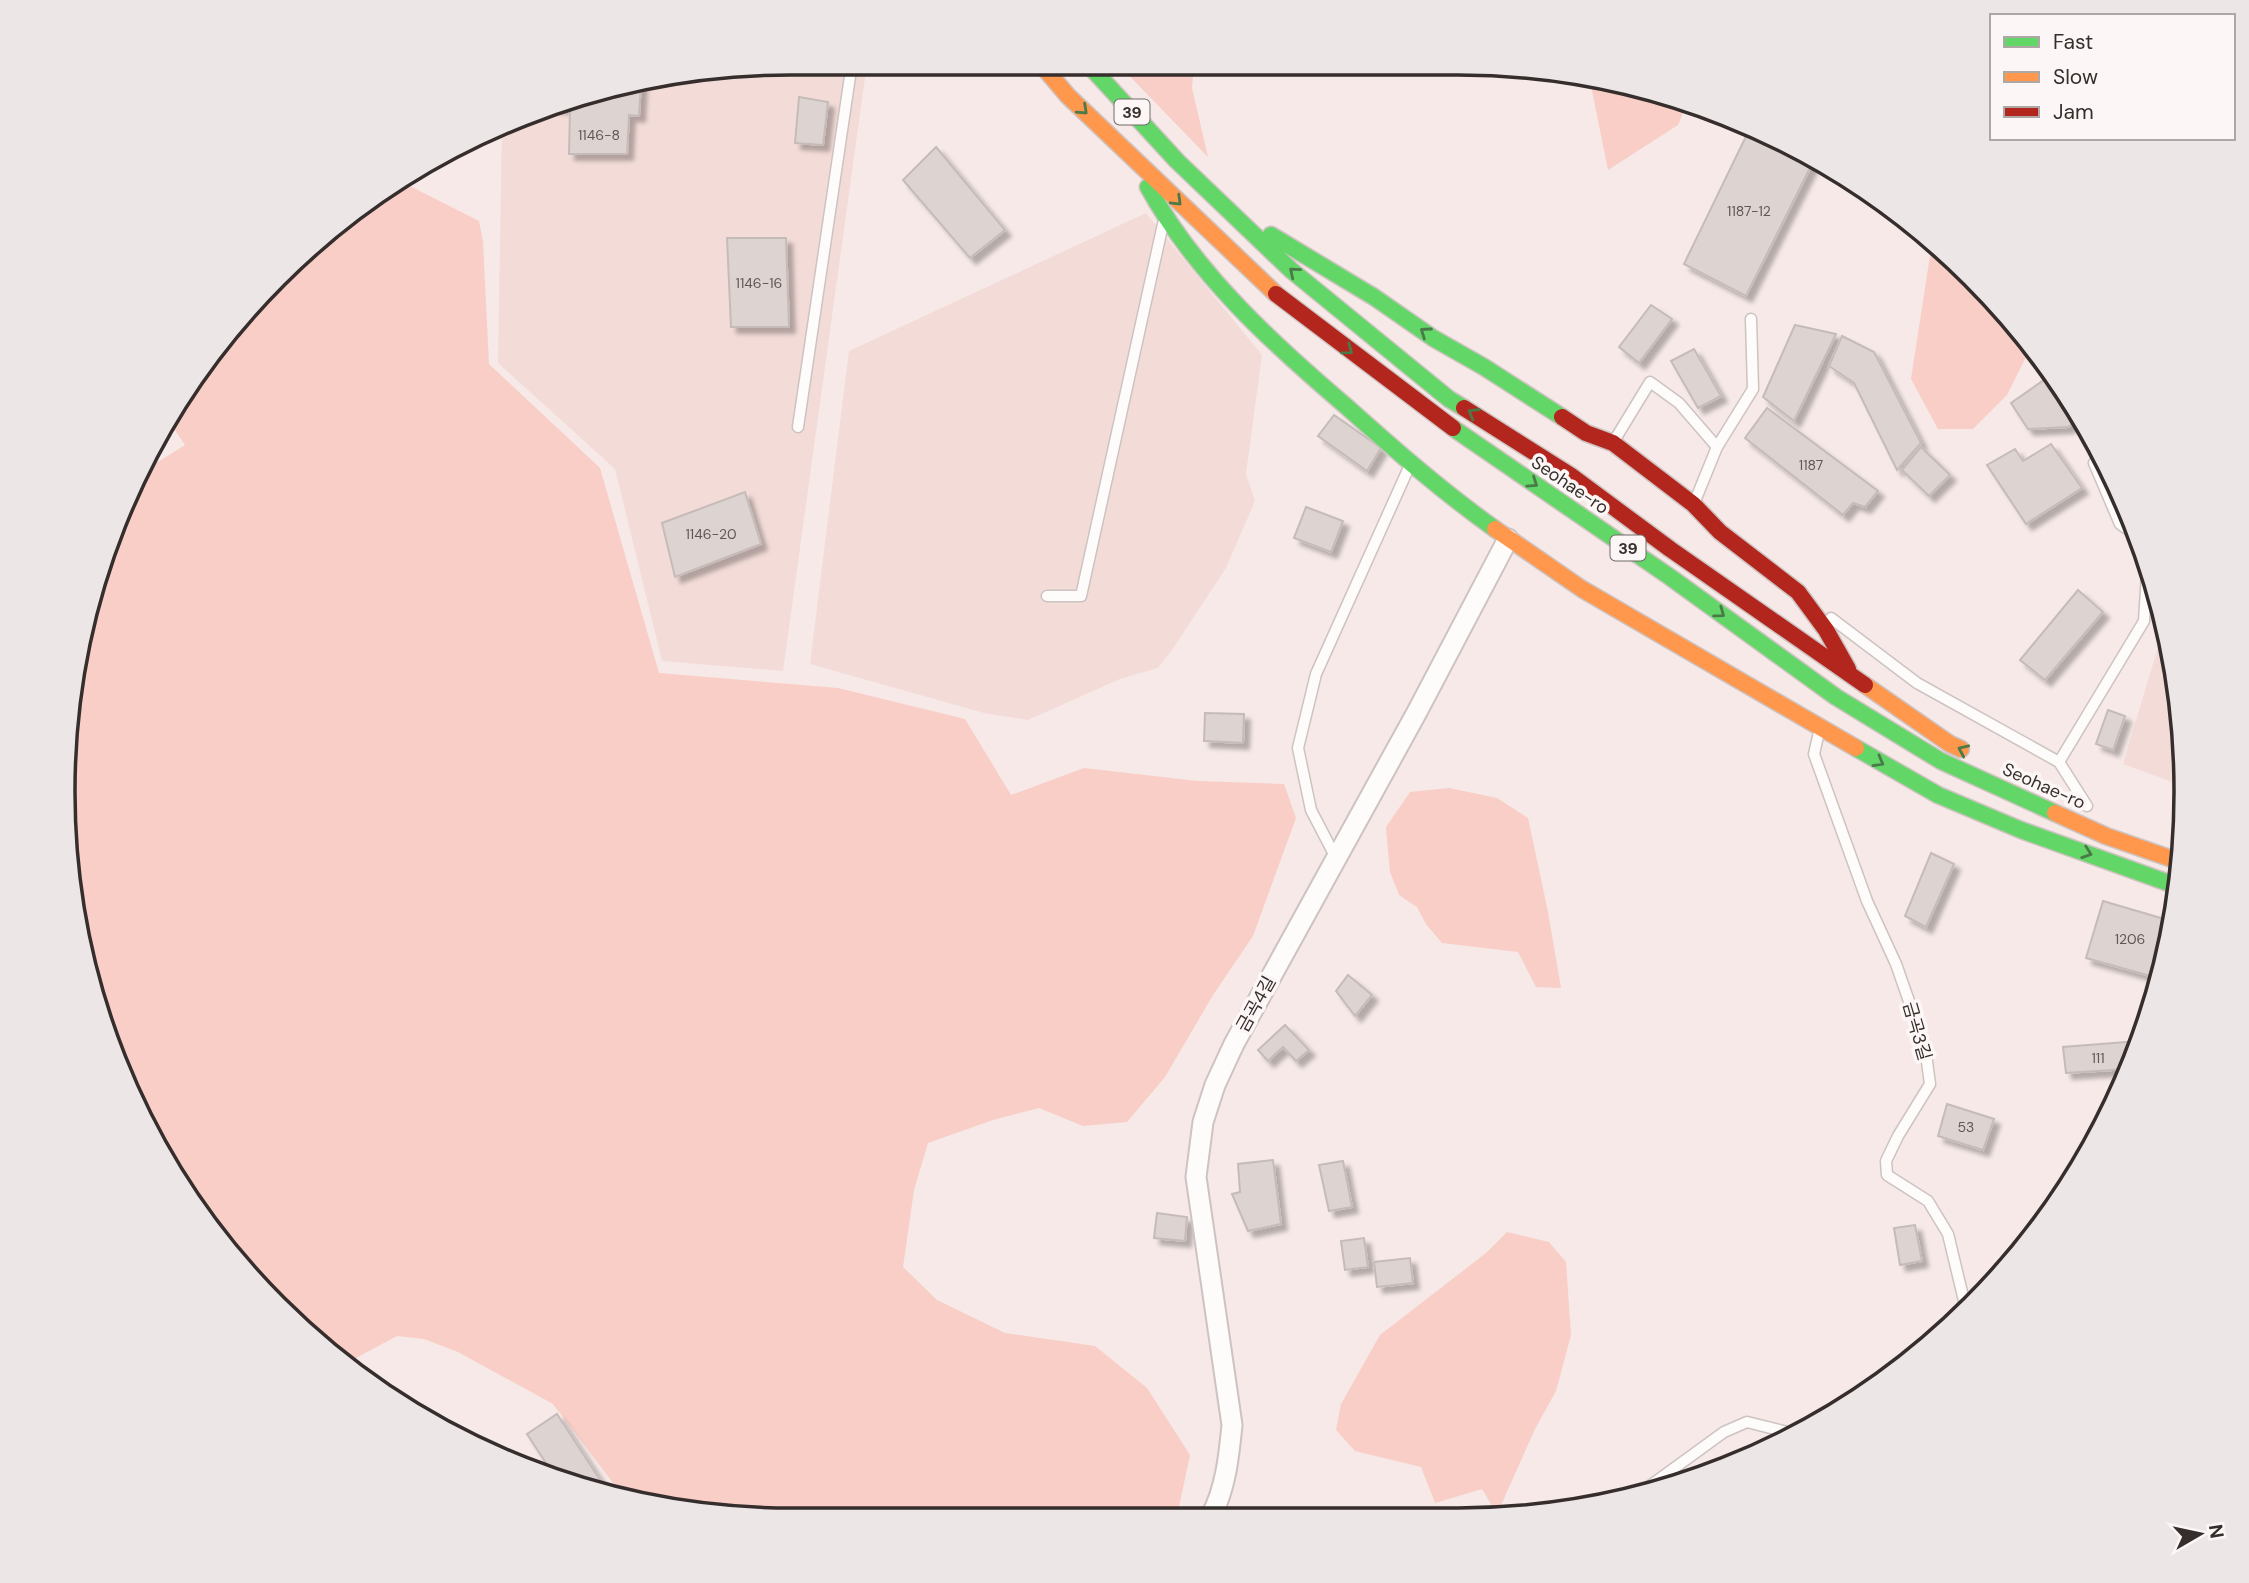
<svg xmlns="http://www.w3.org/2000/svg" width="2249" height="1583" font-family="'DM Sans','Noto Sans KR',sans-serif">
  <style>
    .built { fill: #f3dcd8 }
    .green { fill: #f8cec6 }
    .building { fill: #ddd3d1; stroke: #c5bbb9; stroke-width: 2; filter: url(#shadow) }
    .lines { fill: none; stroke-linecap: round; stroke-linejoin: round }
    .lane-casing { stroke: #cdc3c1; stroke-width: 13 }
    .street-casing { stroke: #cdc3c1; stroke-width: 23 }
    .fast-casing { stroke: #cdc3c1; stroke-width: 19 }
    .slow-casing { stroke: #cdc3c1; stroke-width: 19 }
    .jam-casing { stroke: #cdc3c1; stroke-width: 19 }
    .lane { stroke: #fefcfb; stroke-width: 10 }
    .street { stroke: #fefcfb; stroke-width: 19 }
    .fast { stroke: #63d668; stroke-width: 16 }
    .slow { stroke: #ff974d; stroke-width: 16 }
    .jam { stroke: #b3261e; stroke-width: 16 }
    .oneway { stroke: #4a7a47 }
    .labels { text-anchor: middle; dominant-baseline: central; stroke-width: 7; stroke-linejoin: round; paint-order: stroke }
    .number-label { font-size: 14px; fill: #605755 }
    .shield { fill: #fcf7f6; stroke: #716a69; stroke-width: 2 }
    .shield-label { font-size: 16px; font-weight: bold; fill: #362e2c }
    .street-label { font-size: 18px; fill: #362e2c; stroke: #fcf7f6 }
    .rim { fill: none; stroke: #362e2c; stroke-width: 3.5 }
  </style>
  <defs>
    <filter id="shadow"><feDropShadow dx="6" dy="6" stdDeviation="2" flood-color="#0004"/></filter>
  </defs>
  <rect width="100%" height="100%" fill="#f6e9e7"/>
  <g class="built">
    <polygon points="791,63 867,63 783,671 662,661 615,469 498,363 502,126 603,88"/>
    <polygon points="1146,213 1262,355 1246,474 1255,501 1226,568 1174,647 1158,668 1120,679 1028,720 984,713 810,664 849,351"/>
    <polygon points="2164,627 2180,696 2183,786 2123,764"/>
  </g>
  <g class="green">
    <polygon points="1117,63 1194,63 1192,88 1208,157"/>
    <polygon points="1589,76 1600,77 1688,101 1678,125 1608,170"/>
    <polygon points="398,180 479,221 483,242 489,364 600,468 659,673 838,688 965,719 1011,795 1084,768 1197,781 1284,784 1296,818 1253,936 1213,995 1165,1077 1127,1122 1083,1126 1039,1108 993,1120 928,1143 914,1190 903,1267 937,1300 1005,1333 1095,1346 1147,1388 1190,1455 1177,1516 1080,1516 1076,1512 1057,1517 744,1518 623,1498 623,1496 553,1404 458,1352 424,1339 397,1336 343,1365 244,1272 138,1113 102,1025 69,887 69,697 119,512 139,474 185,445 168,420 186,387 244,311 387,186"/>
    <polygon points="1932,243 2005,311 2031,347 2007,395 1973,429 1938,429 1911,379"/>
    <polygon points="1449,788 1497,798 1528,818 1548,912 1561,988 1536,987 1518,952 1442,943 1426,924 1417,907 1399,895 1390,872 1386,827 1410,792"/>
    <polygon points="1507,1232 1549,1242 1566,1262 1571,1335 1556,1391 1535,1429 1497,1514 1482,1489 1435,1503 1421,1467 1355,1451 1336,1430 1341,1404 1380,1335 1486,1253"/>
  </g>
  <g class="building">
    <polygon points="641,83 639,116 629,115 627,154 569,154 570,108 553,107 603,88"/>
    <polygon points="799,97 828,102 823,145 795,143"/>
    <polygon points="1750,128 1815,158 1746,296 1684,264"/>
    <polygon points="936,147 1005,230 970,258 903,180"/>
    <polygon points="727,238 786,238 789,327 731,327"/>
    <polygon points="1651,305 1672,319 1639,363 1619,347"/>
    <polygon points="1795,325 1836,334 1794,421 1763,397"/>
    <polygon points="1842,336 1874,352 1921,443 1897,470 1854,383 1829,366"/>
    <polygon points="1694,349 1721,396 1698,408 1671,361"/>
    <polygon points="2051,375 2080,418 2068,427 2028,429 2011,403"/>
    <polygon points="1767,408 1878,491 1865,507 1853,503 1843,515 1745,438"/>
    <polygon points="1334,415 1381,448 1367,471 1318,436"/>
    <polygon points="2051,444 2082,488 2026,524 1987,465 2015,449 2023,461"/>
    <polygon points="1921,447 1950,475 1929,496 1902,470"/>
    <polygon points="745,492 761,544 675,577 662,523"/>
    <polygon points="1306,507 1343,521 1331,552 1294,538"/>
    <polygon points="2078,590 2103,612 2045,680 2020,660"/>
    <polygon points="2108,710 2125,716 2113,750 2096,744"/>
    <polygon points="1205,713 1244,714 1243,743 1204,741"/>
    <polygon points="1931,853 1954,864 1926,927 1905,916"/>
    <polygon points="2103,901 2171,921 2161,979 2086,958"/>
    <polygon points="1348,975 1372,995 1355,1016 1336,991"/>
    <polygon points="1285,1025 1309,1050 1296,1061 1283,1047 1268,1061 1258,1050"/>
    <polygon points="2138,1041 2128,1069 2066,1073 2063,1047"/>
    <polygon points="1947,1104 1994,1119 1983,1150 1938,1136"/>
    <polygon points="1273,1160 1281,1224 1248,1231 1232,1194 1240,1192 1238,1164"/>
    <polygon points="1343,1161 1352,1207 1329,1211 1319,1165"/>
    <polygon points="1157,1213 1187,1217 1185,1241 1154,1238"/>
    <polygon points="1915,1225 1922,1261 1900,1265 1894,1228"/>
    <polygon points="1364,1238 1368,1267 1345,1270 1341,1241"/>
    <polygon points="1410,1258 1413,1283 1377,1287 1374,1262"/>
    <polygon points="2010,1262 1997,1276 1995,1264"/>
    <polygon points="388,1384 419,1409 417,1412 382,1391"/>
    <polygon points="557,1414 602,1483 591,1490 555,1477 527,1434"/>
  </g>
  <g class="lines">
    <g class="lane-casing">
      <g id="lane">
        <polyline points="798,427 852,63"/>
        <polyline points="1614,441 1650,382 1679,403 1717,447"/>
        <polyline points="2103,460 2094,463 2120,524 2138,537"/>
        <polyline points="1695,501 1717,447 1753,389 1751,319"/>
        <polyline points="1047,596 1081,596 1163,224"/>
        <polyline points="1831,618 1917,683 2059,762 2087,806"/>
        <polyline points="1819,732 1814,754 1867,901 1896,964 1925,1047 1930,1084 1898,1136 1886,1161 1887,1175 1928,1201 1948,1234 1966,1309"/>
        <polyline points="2059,762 2144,621 2148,559"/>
        <polyline points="1336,858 1311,810 1298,748 1316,674 1410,465"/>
        <polyline points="1640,1493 1724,1432 1747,1422 1795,1434"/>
      </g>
    </g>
    <g class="street-casing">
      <path id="street" d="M1211,1516c15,-28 18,-61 21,-91l-36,-248 7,-55 12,-37 19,-41 183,-332 91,-173"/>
    </g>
    <g class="fast-casing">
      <g id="fast">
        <polyline points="1087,63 1177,161 1291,270 1449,399 1464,408"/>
        <path d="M1148,187c48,87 124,156 199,220 48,43 96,85 148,122"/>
        <polyline points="1271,235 1374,297 1433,338 1484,367 1562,417"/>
        <polyline points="1453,428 1670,577 1836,697 1941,761 2055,813"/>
        <polyline points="1856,748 1938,795 2021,830 2177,886"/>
      </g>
    </g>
    <g class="slow-casing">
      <g id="slow">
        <polyline points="1040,63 1068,96 1276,294"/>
        <polyline points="1495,529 1582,589 1856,748"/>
        <polyline points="1865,685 1950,744 1961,749"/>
        <polyline points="2055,813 2106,836 2181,862"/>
      </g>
    </g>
    <g class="jam-casing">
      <g id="jam">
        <polyline points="1276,294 1453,428"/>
        <polyline points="1464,408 1570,475 1670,549 1865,685"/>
        <polyline points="1562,417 1586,433 1613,443 1693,504 1720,532 1798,592 1826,630 1848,669"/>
      </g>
    </g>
    <use href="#lane" class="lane"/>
    <use href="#street" class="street"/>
    <use href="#fast" class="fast"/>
    <use href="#slow" class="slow"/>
    <use href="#jam" class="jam"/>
  </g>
  <defs><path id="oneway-chevron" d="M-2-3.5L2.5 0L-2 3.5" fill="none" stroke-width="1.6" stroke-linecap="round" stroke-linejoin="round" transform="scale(1.75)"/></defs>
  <g class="oneway">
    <use href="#oneway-chevron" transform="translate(1083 110) rotate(43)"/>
    <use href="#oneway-chevron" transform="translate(1177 201) rotate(44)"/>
    <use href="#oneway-chevron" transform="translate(1294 272) rotate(-140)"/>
    <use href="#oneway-chevron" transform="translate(1425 332) rotate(-145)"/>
    <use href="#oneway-chevron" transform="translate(1348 350) rotate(37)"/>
    <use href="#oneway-chevron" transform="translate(1473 413) rotate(-148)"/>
    <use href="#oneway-chevron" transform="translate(1533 483) rotate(34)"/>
    <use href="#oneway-chevron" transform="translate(1720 613) rotate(36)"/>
    <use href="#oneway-chevron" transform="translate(1963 750) rotate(-156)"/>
    <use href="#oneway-chevron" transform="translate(1879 762) rotate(29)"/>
    <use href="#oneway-chevron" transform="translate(2087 853) rotate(19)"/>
  </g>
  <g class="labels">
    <g class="number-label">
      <text x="599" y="135">1146-8</text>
      <text x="1749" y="211">1187-12</text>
      <text x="759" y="283">1146-16</text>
      <text x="1811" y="465">1187</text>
      <text x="711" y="534">1146-20</text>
      <text x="2130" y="939">1206</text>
      <text x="2098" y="1058">111</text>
      <text x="1966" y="1127">53</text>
    </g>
    <g class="shield">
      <rect x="1114.5" y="99.5" width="35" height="25" rx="5"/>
      <rect x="1610.5" y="535.5" width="35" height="25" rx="5"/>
    </g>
    <g class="shield-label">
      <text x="1132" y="112">39</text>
      <text x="1628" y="548">39</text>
    </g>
    <g class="street-label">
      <text transform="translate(1570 485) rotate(34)">Seohae-ro</text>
      <text transform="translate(2044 786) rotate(24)">Seohae-ro</text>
      <text transform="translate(1256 1004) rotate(-61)">금곡4길</text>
      <text transform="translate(1917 1031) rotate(74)">금곡3길</text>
    </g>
  </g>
  <path d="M0 0H2249V1583H0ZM791 75H1458A716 716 0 0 1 2174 791V792A716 716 0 0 1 1458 1508H791A716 716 0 0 1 75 792V791A716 716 0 0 1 791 75Z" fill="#ece7e6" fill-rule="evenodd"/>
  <path class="rim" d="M791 75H1458A716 716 0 0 1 2174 791V792A716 716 0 0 1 1458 1508H791A716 716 0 0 1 75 792V791A716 716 0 0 1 791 75Z"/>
  <rect x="1990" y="14" width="245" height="126" fill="#fcf7f6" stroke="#ada7a5" stroke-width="2"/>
  <rect x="2004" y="37" width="35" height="10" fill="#63d668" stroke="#ada7a5" stroke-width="2"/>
  <text x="2053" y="49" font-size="21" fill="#362e2c">Fast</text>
  <rect x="2004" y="72" width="35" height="10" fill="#ff974d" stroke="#ada7a5" stroke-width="2"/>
  <text x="2053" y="84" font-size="21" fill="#362e2c">Slow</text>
  <rect x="2004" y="107" width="35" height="10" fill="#b3261e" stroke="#ada7a5" stroke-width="2"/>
  <text x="2053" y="119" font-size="21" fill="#362e2c">Jam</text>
  <g transform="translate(2200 1534) rotate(81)" stroke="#fcf7f6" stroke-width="5" paint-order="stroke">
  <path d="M0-5L12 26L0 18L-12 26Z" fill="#362e2c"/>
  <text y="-10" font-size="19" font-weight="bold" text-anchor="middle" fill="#362e2c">N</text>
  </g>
</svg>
